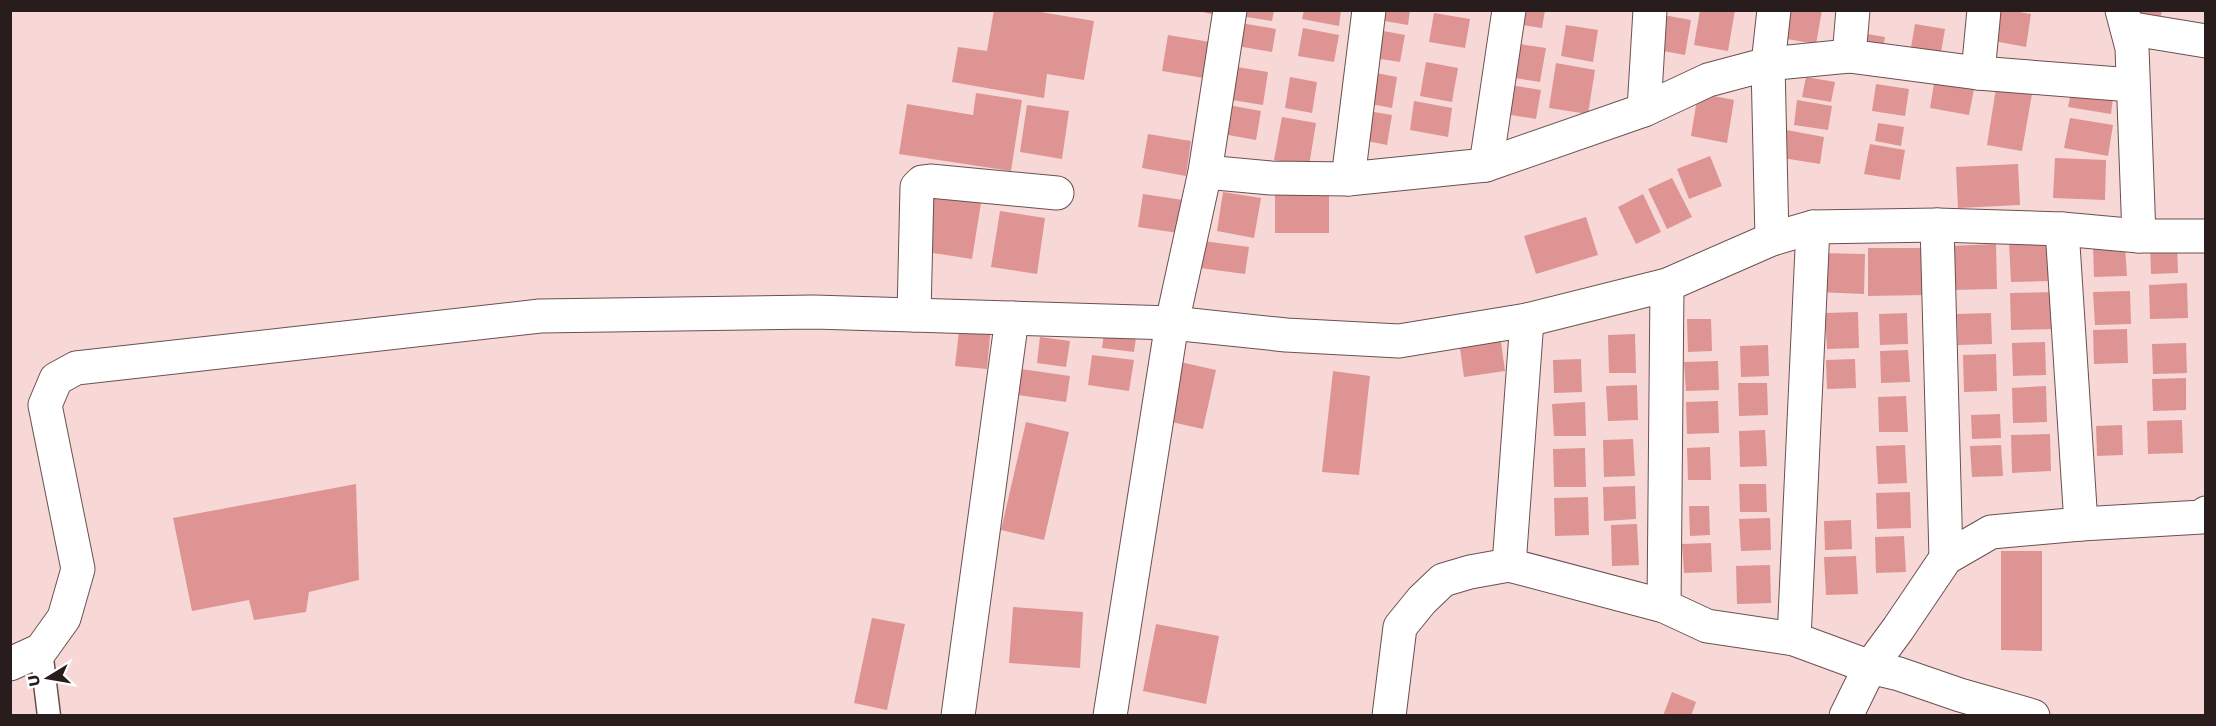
<svg xmlns="http://www.w3.org/2000/svg" width="2216" height="726" font-family="'Work Sans',sans-serif">
  <style>
    .building { fill: #de9493 }
    .lines { fill: none; stroke-linecap: round; stroke-linejoin: round }
    .service-casing { stroke: #6a5150; stroke-width: 25 }
    .minor-casing { stroke: #6a5150; stroke-width: 35 }
    .service { stroke: #fff; stroke-width: 22 }
    .minor { stroke: #fff; stroke-width: 33 }
  </style>
  <rect width="100%" height="100%" fill="#f7d8d7"/>
  <g class="building">
    <polygon points="994,10 1029,10 1094,21 1084,80 1047,74 1044,98 952,82 958,47 987,51"/>
    <polygon points="1195,10 1220,10 1219,16"/>
    <polygon points="1241,10 1274,10 1272,21 1240,16"/>
    <polygon points="1304,10 1341,10 1339,26 1302,19"/>
    <polygon points="1380,10 1410,10 1408,25 1379,20"/>
    <polygon points="1511,10 1545,10 1542,28 1509,23"/>
    <polygon points="1700,10 1735,10 1728,51 1694,45"/>
    <polygon points="1786,10 1822,10 1816,44 1781,38"/>
    <polygon points="1987,10 2008,10 2031,14 2026,47 1983,39"/>
    <polygon points="2129,10 2162,10 2160,21"/>
    <polygon points="1434,13 1470,19 1465,48 1429,42"/>
    <polygon points="1658,14 1691,20 1685,55 1652,49"/>
    <polygon points="1241,23 1276,29 1272,52 1237,46"/>
    <polygon points="1915,24 1945,29 1940,58 1910,53"/>
    <polygon points="1566,25 1598,30 1593,62 1561,56"/>
    <polygon points="1303,28 1339,35 1334,62 1298,56"/>
    <polygon points="1373,29 1405,35 1400,62 1368,57"/>
    <polygon points="1856,32 1885,37 1881,60"/>
    <polygon points="1168,35 1210,42 1204,78 1162,71"/>
    <polygon points="1513,43 1546,48 1540,82 1508,77"/>
    <polygon points="1426,62 1458,68 1452,102 1420,96"/>
    <polygon points="1556,63 1595,70 1588,114 1549,108"/>
    <polygon points="1237,67 1268,72 1263,105 1232,100"/>
    <polygon points="1371,72 1397,77 1392,108 1366,103"/>
    <polygon points="1936,72 1976,79 1969,115 1930,108"/>
    <polygon points="1290,77 1317,82 1312,113 1285,108"/>
    <polygon points="1806,77 1835,82 1831,102 1802,97"/>
    <polygon points="2073,83 2114,90 2111,114 2068,107"/>
    <polygon points="1504,84 1541,90 1536,119 1499,113"/>
    <polygon points="1876,84 1909,89 1905,116 1872,111"/>
    <polygon points="1996,88 2032,94 2022,151 1987,145"/>
    <polygon points="976,93 1022,100 1011,171 899,154 907,104 973,115"/>
    <polygon points="1698,93 1734,100 1727,143 1691,136"/>
    <polygon points="1797,100 1832,106 1828,130 1794,125"/>
    <polygon points="1414,101 1452,108 1448,137 1410,130"/>
    <polygon points="1027,105 1069,111 1062,159 1020,152"/>
    <polygon points="1228,105 1261,111 1256,140 1223,134"/>
    <polygon points="1362,110 1392,115 1387,145 1357,139"/>
    <polygon points="1282,117 1316,123 1309,166 1274,160"/>
    <polygon points="2070,118 2113,125 2108,156 2064,148"/>
    <polygon points="1878,123 1904,127 1901,146 1875,141"/>
    <polygon points="1781,129 1824,137 1820,164 1776,157"/>
    <polygon points="1148,134 1191,141 1186,176 1142,168"/>
    <polygon points="1870,144 1905,150 1900,180 1864,174"/>
    <polygon points="1710,156 1722,186 1689,199 1677,169"/>
    <polygon points="2055,158 2106,160 2105,200 2053,198"/>
    <polygon points="2018,164 2020,205 1958,208 1956,167"/>
    <polygon points="1672,178 1692,217 1667,229 1648,189"/>
    <rect x="1275" y="190" width="54" height="43"/>
    <polygon points="1223,192 1261,198 1254,238 1217,231"/>
    <polygon points="929,194 981,203 972,259 920,251"/>
    <polygon points="1143,194 1183,200 1178,233 1138,227"/>
    <polygon points="1643,194 1661,232 1636,244 1618,207"/>
    <polygon points="1000,211 1045,218 1037,274 991,267"/>
    <polygon points="1586,217 1598,255 1536,274 1524,236"/>
    <polygon points="1203,241 1249,247 1245,274 1200,268"/>
    <polygon points="2048,242 2049,281 2011,282 2009,243"/>
    <polygon points="2177,243 2178,273 2151,274 2150,244"/>
    <polygon points="1996,244 1997,289 1949,290 1948,246"/>
    <polygon points="2125,245 2127,276 2094,277 2093,246"/>
    <polygon points="1868,248 1927,248 1927,295 1868,296"/>
    <polygon points="1817,253 1865,254 1864,294 1816,292"/>
    <polygon points="2187,283 2188,318 2150,319 2149,285"/>
    <polygon points="2130,291 2131,324 2095,325 2093,292"/>
    <polygon points="2054,292 2055,329 2011,330 2010,293"/>
    <polygon points="1858,312 1859,348 1827,349 1825,313"/>
    <polygon points="1907,313 1908,344 1880,345 1879,314"/>
    <polygon points="1991,313 1992,344 1958,345 1957,314"/>
    <polygon points="1687,319 1711,319 1712,351 1688,352"/>
    <polygon points="960,322 991,325 987,369 955,366"/>
    <polygon points="1105,326 1137,330 1134,352 1102,348"/>
    <polygon points="2127,329 2128,363 2094,364 2093,330"/>
    <polygon points="1635,334 1636,373 1609,373 1608,335"/>
    <polygon points="1500,335 1505,371 1464,377 1459,341"/>
    <polygon points="1040,337 1070,341 1066,367 1037,363"/>
    <polygon points="2045,342 2046,375 2013,376 2012,343"/>
    <polygon points="2186,343 2187,373 2153,374 2152,344"/>
    <polygon points="1768,345 1769,376 1741,377 1740,346"/>
    <polygon points="1908,350 1910,382 1881,383 1880,351"/>
    <polygon points="1996,354 1997,391 1964,392 1963,355"/>
    <polygon points="1092,355 1134,360 1129,391 1088,385"/>
    <polygon points="1581,359 1582,392 1554,393 1553,360"/>
    <polygon points="1855,359 1856,388 1827,389 1826,360"/>
    <polygon points="1718,361 1719,390 1686,391 1684,362"/>
    <polygon points="1180,362 1216,370 1203,429 1167,421"/>
    <polygon points="1021,369 1070,376 1066,402 1018,395"/>
    <polygon points="1333,371 1370,376 1359,475 1322,472"/>
    <polygon points="2186,378 2186,410 2153,411 2152,379"/>
    <polygon points="1738,383 1767,383 1768,415 1739,416"/>
    <polygon points="1637,385 1638,420 1608,421 1606,386"/>
    <polygon points="2046,386 2047,422 2013,423 2012,388"/>
    <polygon points="1906,396 1908,432 1879,432 1878,397"/>
    <polygon points="1718,401 1719,433 1687,434 1686,402"/>
    <polygon points="1585,402 1586,436 1554,436 1552,404"/>
    <polygon points="2000,414 2001,438 1972,439 1971,415"/>
    <polygon points="2182,420 2183,453 2148,454 2147,421"/>
    <polygon points="1026,422 1069,432 1044,540 1001,530"/>
    <polygon points="2122,425 2123,455 2097,456 2096,426"/>
    <polygon points="1765,430 1767,466 1740,467 1739,431"/>
    <polygon points="2050,434 2051,471 2012,473 2011,435"/>
    <polygon points="1633,439 1635,476 1604,477 1603,440"/>
    <polygon points="1905,445 1907,483 1878,484 1876,446"/>
    <polygon points="2001,445 2003,476 1972,477 1970,446"/>
    <polygon points="1710,447 1711,480 1688,480 1687,448"/>
    <polygon points="1585,448 1586,487 1554,487 1553,449"/>
    <polygon points="356,484 359,580 309,592 306,612 254,620 249,600 192,611 173,518"/>
    <polygon points="1739,484 1766,484 1767,512 1740,512"/>
    <polygon points="1635,486 1636,519 1604,521 1603,487"/>
    <polygon points="1910,492 1911,528 1877,529 1876,493"/>
    <polygon points="1588,497 1589,535 1555,536 1554,498"/>
    <polygon points="1689,506 1709,506 1710,535 1690,536"/>
    <polygon points="1770,518 1771,550 1741,551 1739,519"/>
    <polygon points="1851,520 1852,549 1825,550 1824,521"/>
    <polygon points="1637,524 1639,565 1612,566 1611,525"/>
    <polygon points="1904,536 1906,572 1876,573 1875,537"/>
    <polygon points="1711,543 1712,572 1684,573 1682,544"/>
    <polygon points="2001,551 2042,551 2042,651 2001,650"/>
    <polygon points="1856,556 1858,594 1826,595 1824,557"/>
    <polygon points="1770,565 1771,603 1737,604 1736,566"/>
    <polygon points="1013,607 1083,612 1080,668 1009,663"/>
    <polygon points="872,618 905,624 887,710 854,703"/>
    <polygon points="1156,624 1219,636 1206,704 1143,691"/>
    <polygon points="1672,692 1696,702 1691,716 1663,716"/>
  </g>
  <g class="lines">
    <g class="service-casing">
      <polyline id="service" points="41,650 49,716"/>
    </g>
    <g class="minor-casing">
      <g id="minor">
        <polyline points="2122,10 2132,48 2139,236"/>
        <polyline points="2127,28 2206,41"/>
        <polyline points="1849,56 1853,10"/>
        <polyline points="1978,73 1984,10"/>
        <polyline points="1644,110 1650,10"/>
        <polyline points="1486,165 1509,10"/>
        <polyline points="1205,172 1271,178 1348,179 1486,165 1644,110 1708,80 1768,64 1849,56 1978,73 2132,85"/>
        <polyline points="1348,179 1369,10"/>
        <polyline points="1937,225 1946,558"/>
        <polyline points="2062,229 2081,524"/>
        <polyline points="1772,239 1768,64 1774,10"/>
        <polyline points="914,315 917,187 922,182 930,181 1057,193"/>
        <polyline points="1509,565 1527,320"/>
        <polyline points="1664,606 1667,285"/>
        <polyline points="1794,639 1813,227"/>
        <polyline points="10,664 41,650 64,618 78,569 45,405 56,379 76,368 540,316 814,312 1172,323 1286,335 1399,341 1527,320 1667,285 1772,239 1813,227 1937,225 2062,229 2139,236 2206,236"/>
        <polyline points="958,716 1012,318"/>
        <polyline points="1110,716 1172,323 1205,172 1230,10"/>
        <polyline points="1389,716 1400,627 1422,600 1443,580 1470,572 1509,565 1664,606 1707,626 1794,639 1870,667 1898,629 1946,558 1991,532 2081,524 2202,517 2206,513"/>
        <polyline points="1846,716 1870,667 1899,674 1960,695 2033,716"/>
      </g>
    </g>
    <use href="#service" class="service"/>
    <use href="#minor" class="minor"/>
  </g>
  <rect width="2216" height="726" fill="none" stroke="#281d1c" stroke-width="24"/>
  <g transform="translate(48 678) rotate(259)" stroke="#ffffff" stroke-width="4.5" paint-order="stroke">
  <path d="M0-4.5L10 22L0 15L-10 22Z" fill="#281d1c"/>
  <text y="-9" font-size="16" font-weight="bold" text-anchor="middle" fill="#281d1c">U</text>
  </g>
</svg>
